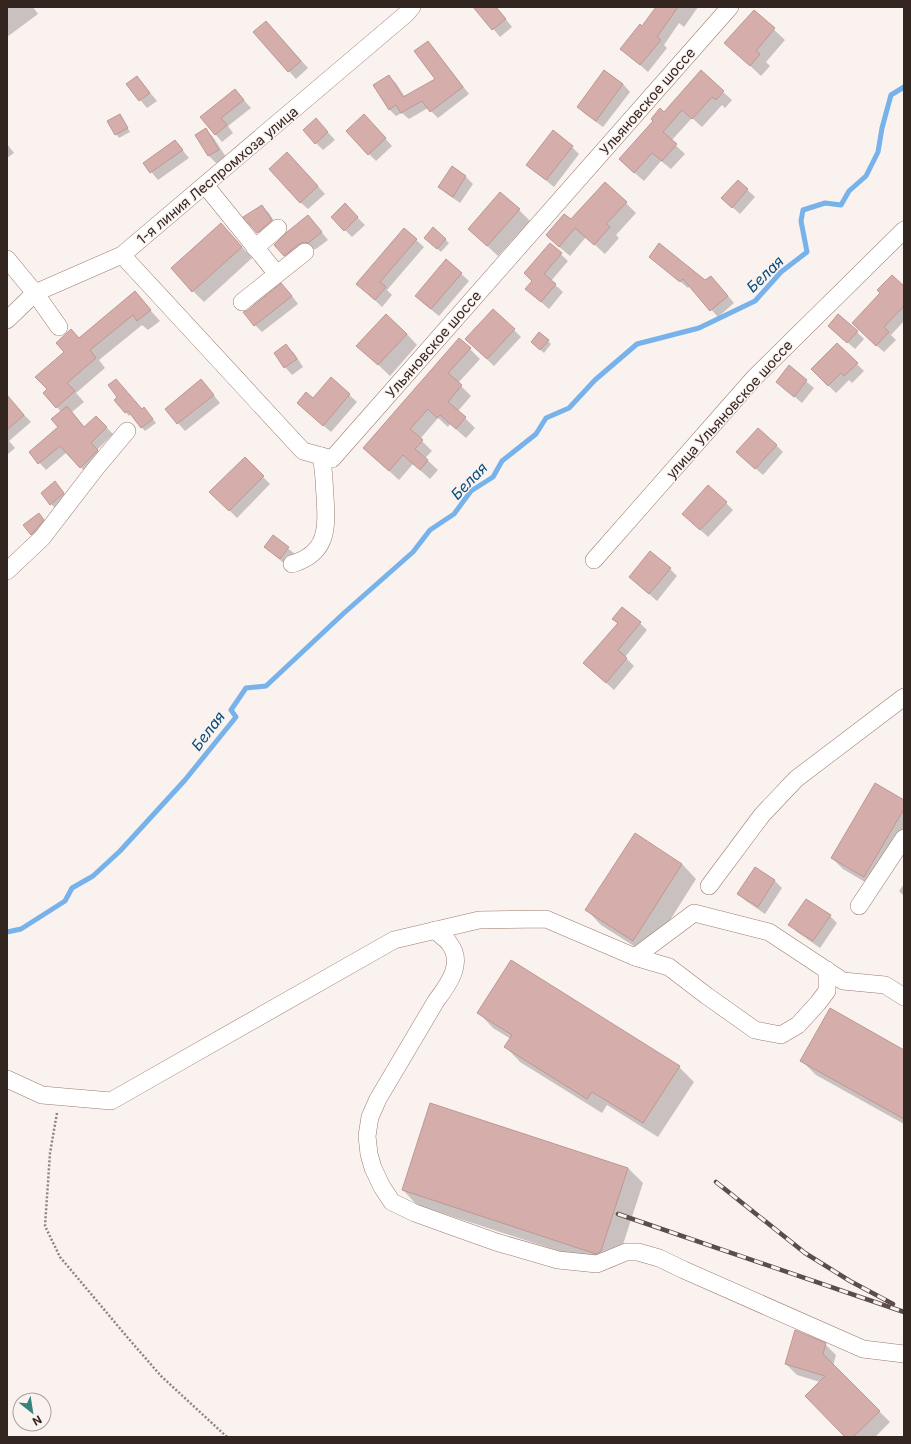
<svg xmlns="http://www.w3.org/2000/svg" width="911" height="1444" font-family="Inter,sans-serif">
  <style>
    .shadow { fill: #0003 }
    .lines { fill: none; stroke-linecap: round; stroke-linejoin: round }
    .stream { stroke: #77b2ea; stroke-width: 5 }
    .building { fill: #d5adaa; stroke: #be9894 }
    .minor-casing { stroke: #9c7b6d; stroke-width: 18 }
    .path { stroke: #8f837f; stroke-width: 2.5; stroke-dasharray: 2 2; stroke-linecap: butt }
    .minor { stroke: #fff; stroke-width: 17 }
    .rail-casing { stroke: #5b4e49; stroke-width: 4.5 }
    .rail { stroke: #faf2ef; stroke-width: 3; stroke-dasharray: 9; stroke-linecap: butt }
    .labels { text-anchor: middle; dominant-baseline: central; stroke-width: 3; stroke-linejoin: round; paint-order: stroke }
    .street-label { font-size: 14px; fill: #33251f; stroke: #faf2ef }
    .water-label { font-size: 15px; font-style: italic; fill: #054c7e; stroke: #faf2ef }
  </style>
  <rect width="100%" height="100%" fill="#faf2ef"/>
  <g class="shadow">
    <polygon points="7,7 33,7 38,14 7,37"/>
    <polygon points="475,7 496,7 512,27 500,37"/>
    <polygon points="657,7 698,7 684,27 679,23 664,45 667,48 648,72 622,49 642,27"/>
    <polygon points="754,11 785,40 766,62 770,66 761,76 726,43"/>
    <polygon points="273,29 308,68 296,79 254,32"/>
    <polygon points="428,42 434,49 469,94 438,118 428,108 409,119 402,113 396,116 389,109 389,76 396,83 405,97 437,79"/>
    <polygon points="137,77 157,101 147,108 127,84"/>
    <polygon points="623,84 630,92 603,127 585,114 578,107"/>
    <polygon points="235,90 251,108 228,126 233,133 222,142 201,117"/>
    <polygon points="723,92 732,100 725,108 722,105 702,127 692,118 671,141 685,154 671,169 661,161 644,181 629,168 664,113"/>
    <polygon points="120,115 130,132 119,138 108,122"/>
    <polygon points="371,123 392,146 376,161 369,154"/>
    <polygon points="323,127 335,140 323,150 316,143"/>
    <polygon points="206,130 213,137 226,157 216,163 209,156 196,136"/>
    <polygon points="175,141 189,158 158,180 144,163"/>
    <polygon points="7,144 14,153 7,158"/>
    <polygon points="572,147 579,154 554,187 527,165"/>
    <polygon points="294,160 325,194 308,209 300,202"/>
    <polygon points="452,167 466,177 473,184 460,203 447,194 439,187"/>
    <polygon points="738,181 755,197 740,214 730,205"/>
    <polygon points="626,203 636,213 616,235 619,238 605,254 586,237 570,256 557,245 571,220"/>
    <polygon points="345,205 365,225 352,237 332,217"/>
    <polygon points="261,206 269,213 278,228 265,240 258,232"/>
    <polygon points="519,210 530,221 498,256 469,229"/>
    <polygon points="221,224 252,258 204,302 193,291"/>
    <polygon points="315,224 328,240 316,249 311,249 292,263 284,256"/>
    <polygon points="433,228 449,243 441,252 428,241"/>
    <polygon points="404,229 424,247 387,290 392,295 382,307 358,284"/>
    <polygon points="550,244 568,261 551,281 563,292 549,309 534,296 533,281"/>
    <polygon points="650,257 705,282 718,284 734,303 718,317 690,286 688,288"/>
    <polygon points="446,260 469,281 439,316 423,303"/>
    <polygon points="904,288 904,321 891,335 896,340 884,352 860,331 881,293"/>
    <polygon points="289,292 298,304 262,332 255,325"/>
    <polygon points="135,293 160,321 148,330 142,325 99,360 105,368 76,393 84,402 72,412 85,428 96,417 113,434 97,450 104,457 87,474 67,452 46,470 30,452 60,428 61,412 57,407 48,390 79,339"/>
    <polygon points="514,330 521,337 494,366 473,346"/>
    <polygon points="857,332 864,339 855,349 837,333"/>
    <polygon points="407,334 417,345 390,376 369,356"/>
    <polygon points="548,341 551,344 544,353 535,345"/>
    <polygon points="837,344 864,371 852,383 849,380 836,393 812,369"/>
    <polygon points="286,346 294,353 303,367 292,375 285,367 275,353"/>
    <polygon points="470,349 480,359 458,383 471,396 458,411 475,428 466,438 450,424 448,427 438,418 420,439 432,451 425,458 438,470 430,479 413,464 399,480 364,448"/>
    <polygon points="789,367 814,388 802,403 777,382"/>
    <polygon points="331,378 357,402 331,432 305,410"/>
    <polygon points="208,388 220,403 185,431 166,409"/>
    <polygon points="115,400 142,410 144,408 156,423 145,431 131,414 129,416"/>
    <polygon points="11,401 31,422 9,441 15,448 7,455 7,405"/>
    <polygon points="776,445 783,452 763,475 745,459"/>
    <polygon points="245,459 270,484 237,518 211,492"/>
    <polygon points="55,483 71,501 58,511 51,504"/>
    <polygon points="726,503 733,510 708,537 691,521"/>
    <polygon points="39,514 46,522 38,541 31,534"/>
    <polygon points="273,536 296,555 287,566 265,547"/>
    <polygon points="670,569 677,576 657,601 630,577"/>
    <polygon points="613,619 640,623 647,630 625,657 634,666 614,690 584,663 618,624"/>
    <polygon points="904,802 904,839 875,888 843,869 832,858"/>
    <polygon points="682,864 696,879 648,955 601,925 587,910"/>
    <polygon points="755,868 775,881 782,888 765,914 746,901 738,894"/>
    <polygon points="904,884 904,896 899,891"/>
    <polygon points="830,916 837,923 820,948 797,932 790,925"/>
    <polygon points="479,1013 679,1067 694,1082 658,1137 607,1105 602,1113 520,1062 506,1047 511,1039 493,1028"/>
    <polygon points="904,1051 904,1124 816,1075 802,1061"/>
    <polygon points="431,1104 628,1168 643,1183 616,1266 611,1268 417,1205 403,1190"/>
    <polygon points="825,1344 836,1355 833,1366 890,1422 875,1437 847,1437 820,1382 797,1375 786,1364"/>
  </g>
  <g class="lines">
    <polyline class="stream" points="7,932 21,929 65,901 72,888 93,876 120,851 185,780 236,717 231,710 246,688 266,686 344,613 413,552 430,530 454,514 471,491 493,477 502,461 536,434 546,418 569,408 595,380 637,344 699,328 755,301 781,272 807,252 801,221 803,210 825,203 841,205 849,191 866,176 878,152 882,128 891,95 904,87"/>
  </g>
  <g class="building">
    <polygon points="473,7 496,7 506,19 492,30"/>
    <polygon points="656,7 678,7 657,37 661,40 640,65 620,49 640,24 642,26"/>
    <polygon points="754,10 775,28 756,51 760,54 750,66 724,43"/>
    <polygon points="266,21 301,61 288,72 253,32"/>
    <polygon points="428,41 463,87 430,112 422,101 401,113 396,105 389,110 373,85 389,75 403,97 435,79 414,51"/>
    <polygon points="604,70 623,84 596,121 577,107"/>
    <polygon points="701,70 724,91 716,100 712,97 692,119 682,110 663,132 677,144 662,161 652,153 634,173 619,159 653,121 651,119 660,108 664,112"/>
    <polygon points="137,76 150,93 139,101 126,84"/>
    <polygon points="235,89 244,100 221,118 227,125 215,135 200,117"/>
    <polygon points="120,114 128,128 115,135 107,121"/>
    <polygon points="364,114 386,138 368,155 346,131"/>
    <polygon points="316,118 328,132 315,144 303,130"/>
    <polygon points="206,128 219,150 208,156 195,135"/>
    <polygon points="553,130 573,146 546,180 526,165"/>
    <polygon points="175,140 183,150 150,173 143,163"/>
    <polygon points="287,152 318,186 300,203 269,169"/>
    <polygon points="452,166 466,176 453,197 438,187"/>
    <polygon points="738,180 748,189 732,208 721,198"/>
    <polygon points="605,182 627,202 606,224 610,227 594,245 575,228 559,247 546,235 564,214 571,219"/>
    <polygon points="500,192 520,209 487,246 468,229"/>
    <polygon points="345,203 358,217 344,231 331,217"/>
    <polygon points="262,205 272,220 257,233 243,217"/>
    <polygon points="308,215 322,232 308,243 303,242 299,244 284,256 274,245 287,232"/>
    <polygon points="221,223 242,247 192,292 171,268"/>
    <polygon points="433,227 446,239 437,249 424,238"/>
    <polygon points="404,228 417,239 380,282 386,287 375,300 356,284"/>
    <polygon points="550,243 562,253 544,274 556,284 541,302 525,289 532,281 524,273"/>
    <polygon points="659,243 705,280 711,276 728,296 710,311 683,279 680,282 649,257"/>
    <polygon points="446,259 462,273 431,309 415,296"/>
    <polygon points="892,275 904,286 904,306 884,327 889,332 876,346 852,323 880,293 877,290"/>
    <polygon points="281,283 292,296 254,326 243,312 248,310"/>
    <polygon points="135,291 151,310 137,321 133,315 90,350 96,358 67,383 75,391 56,408 43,393 47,389 35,377 64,352 56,343 71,329 79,338"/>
    <polygon points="493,309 515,329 487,359 465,339"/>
    <polygon points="386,314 407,334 378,365 356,346"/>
    <polygon points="838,314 858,331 847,343 828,326"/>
    <polygon points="539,332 549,340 540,350 531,342"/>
    <polygon points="459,338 471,348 448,373 462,385 448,402 466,417 456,429 440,415 437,418 428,409 410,429 423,440 415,449 428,460 420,470 403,455 389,471 363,448"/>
    <polygon points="837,343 858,363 844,376 841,373 828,386 811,369"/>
    <polygon points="286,344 297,359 284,368 274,353"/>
    <polygon points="789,365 807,380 794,397 776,382"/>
    <polygon points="331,377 350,394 323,426 297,403 306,392 313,398"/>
    <polygon points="116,379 142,409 144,407 153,419 141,428 128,411 125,413 114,400 117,397 108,385"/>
    <polygon points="201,379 214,395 177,424 165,409"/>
    <polygon points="7,395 24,415 7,430"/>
    <polygon points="67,406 84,427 96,416 107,427 91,443 98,450 80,468 60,446 38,464 29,452 58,427 51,419"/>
    <polygon points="758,428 777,445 755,469 736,452"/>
    <polygon points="245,457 264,476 229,511 209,492"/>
    <polygon points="55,481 64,493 50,505 41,493"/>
    <polygon points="708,485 727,502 700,530 682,514"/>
    <polygon points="39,513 44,520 31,535 23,525"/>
    <polygon points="273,535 289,547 280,559 264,547"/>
    <polygon points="650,551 671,568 649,594 629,577"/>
    <polygon points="622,607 641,622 618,650 627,658 606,683 583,663 618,623 612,619"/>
    <polygon points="875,783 904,800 904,809 864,877 831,858"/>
    <polygon points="635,833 682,864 633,941 585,910"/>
    <polygon points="755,867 775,880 758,907 737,894"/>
    <polygon points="806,899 831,915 813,941 788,925"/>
    <polygon points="511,960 680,1066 643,1123 592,1092 587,1099 504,1047 512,1035 477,1013"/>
    <polygon points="830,1008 904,1050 904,1119 800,1061"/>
    <polygon points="430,1103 628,1168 601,1251 596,1254 402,1190"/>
    <polygon points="795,1330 826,1343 823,1354 880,1411 853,1437 845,1437 805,1396 825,1376 785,1364"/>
  </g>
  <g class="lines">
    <g class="minor-casing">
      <g id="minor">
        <polyline points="205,185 277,274"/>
        <polyline points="255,248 278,228"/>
        <polyline points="122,255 303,451 332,459 730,7"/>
        <polyline points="7,259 35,293 59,327"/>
        <polyline points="242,302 305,252"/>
        <polyline points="7,320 35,293 122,255 406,14 412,7"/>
        <polyline points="594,560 754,378 904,230"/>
        <path d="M292,564c36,-11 35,-35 33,-68 -1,-14 -1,-27 -4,-40"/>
        <polyline points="7,571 42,538 96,468 127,431"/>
        <polyline points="709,886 762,815 796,779 904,697"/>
        <polyline points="859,906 904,838"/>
        <path d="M435,930c5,5 11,9 14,13 16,20 -1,42 -13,58l-58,98 -8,18 -3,19 2,18 4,14 9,19 10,15 23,11 36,13 45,16 62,18 39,4 29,-12h12l21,6 25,12 179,79 41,5"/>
        <polyline points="635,957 669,967 707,996 755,1030 781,1035 798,1025 818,1003 827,991 827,970"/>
        <polyline points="7,1079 42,1095 111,1101 394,940 479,920 546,919 635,957 694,913 769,932 843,981 885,985 904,997"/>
      </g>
    </g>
    <polyline class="path" points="57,1113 50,1153 45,1226 60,1257 128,1338 161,1376 227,1437"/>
    <use href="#minor" class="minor"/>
    <g class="rail-casing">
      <g id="rail">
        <polyline points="716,1182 805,1253 850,1281 893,1304"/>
        <polyline points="618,1214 904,1312"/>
      </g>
    </g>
    <use href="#rail" class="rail"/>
  </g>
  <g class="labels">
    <g class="street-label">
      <text transform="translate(647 101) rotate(-49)">Ульяновское шоссе</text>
      <text transform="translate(217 175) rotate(-40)">1-я линия Леспромхоза улица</text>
      <text transform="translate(433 344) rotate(-49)">Ульяновское шоссе</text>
      <text transform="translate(729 409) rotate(-48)">улица Ульяновское шоссе</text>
    </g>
    <g class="water-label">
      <text transform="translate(765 274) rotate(-44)">Белая</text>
      <text transform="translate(469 481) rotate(-46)">Белая</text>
      <text transform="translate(208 731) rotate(-53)">Белая</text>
    </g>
  </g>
  <rect width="911" height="1444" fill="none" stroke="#33251f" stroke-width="16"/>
  <g transform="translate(32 1412) rotate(150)"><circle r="19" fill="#faf2ef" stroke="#aaa09c"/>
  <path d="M0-3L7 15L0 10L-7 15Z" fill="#3a827d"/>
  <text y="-6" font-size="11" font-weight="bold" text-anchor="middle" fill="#33251f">N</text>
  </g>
</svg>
